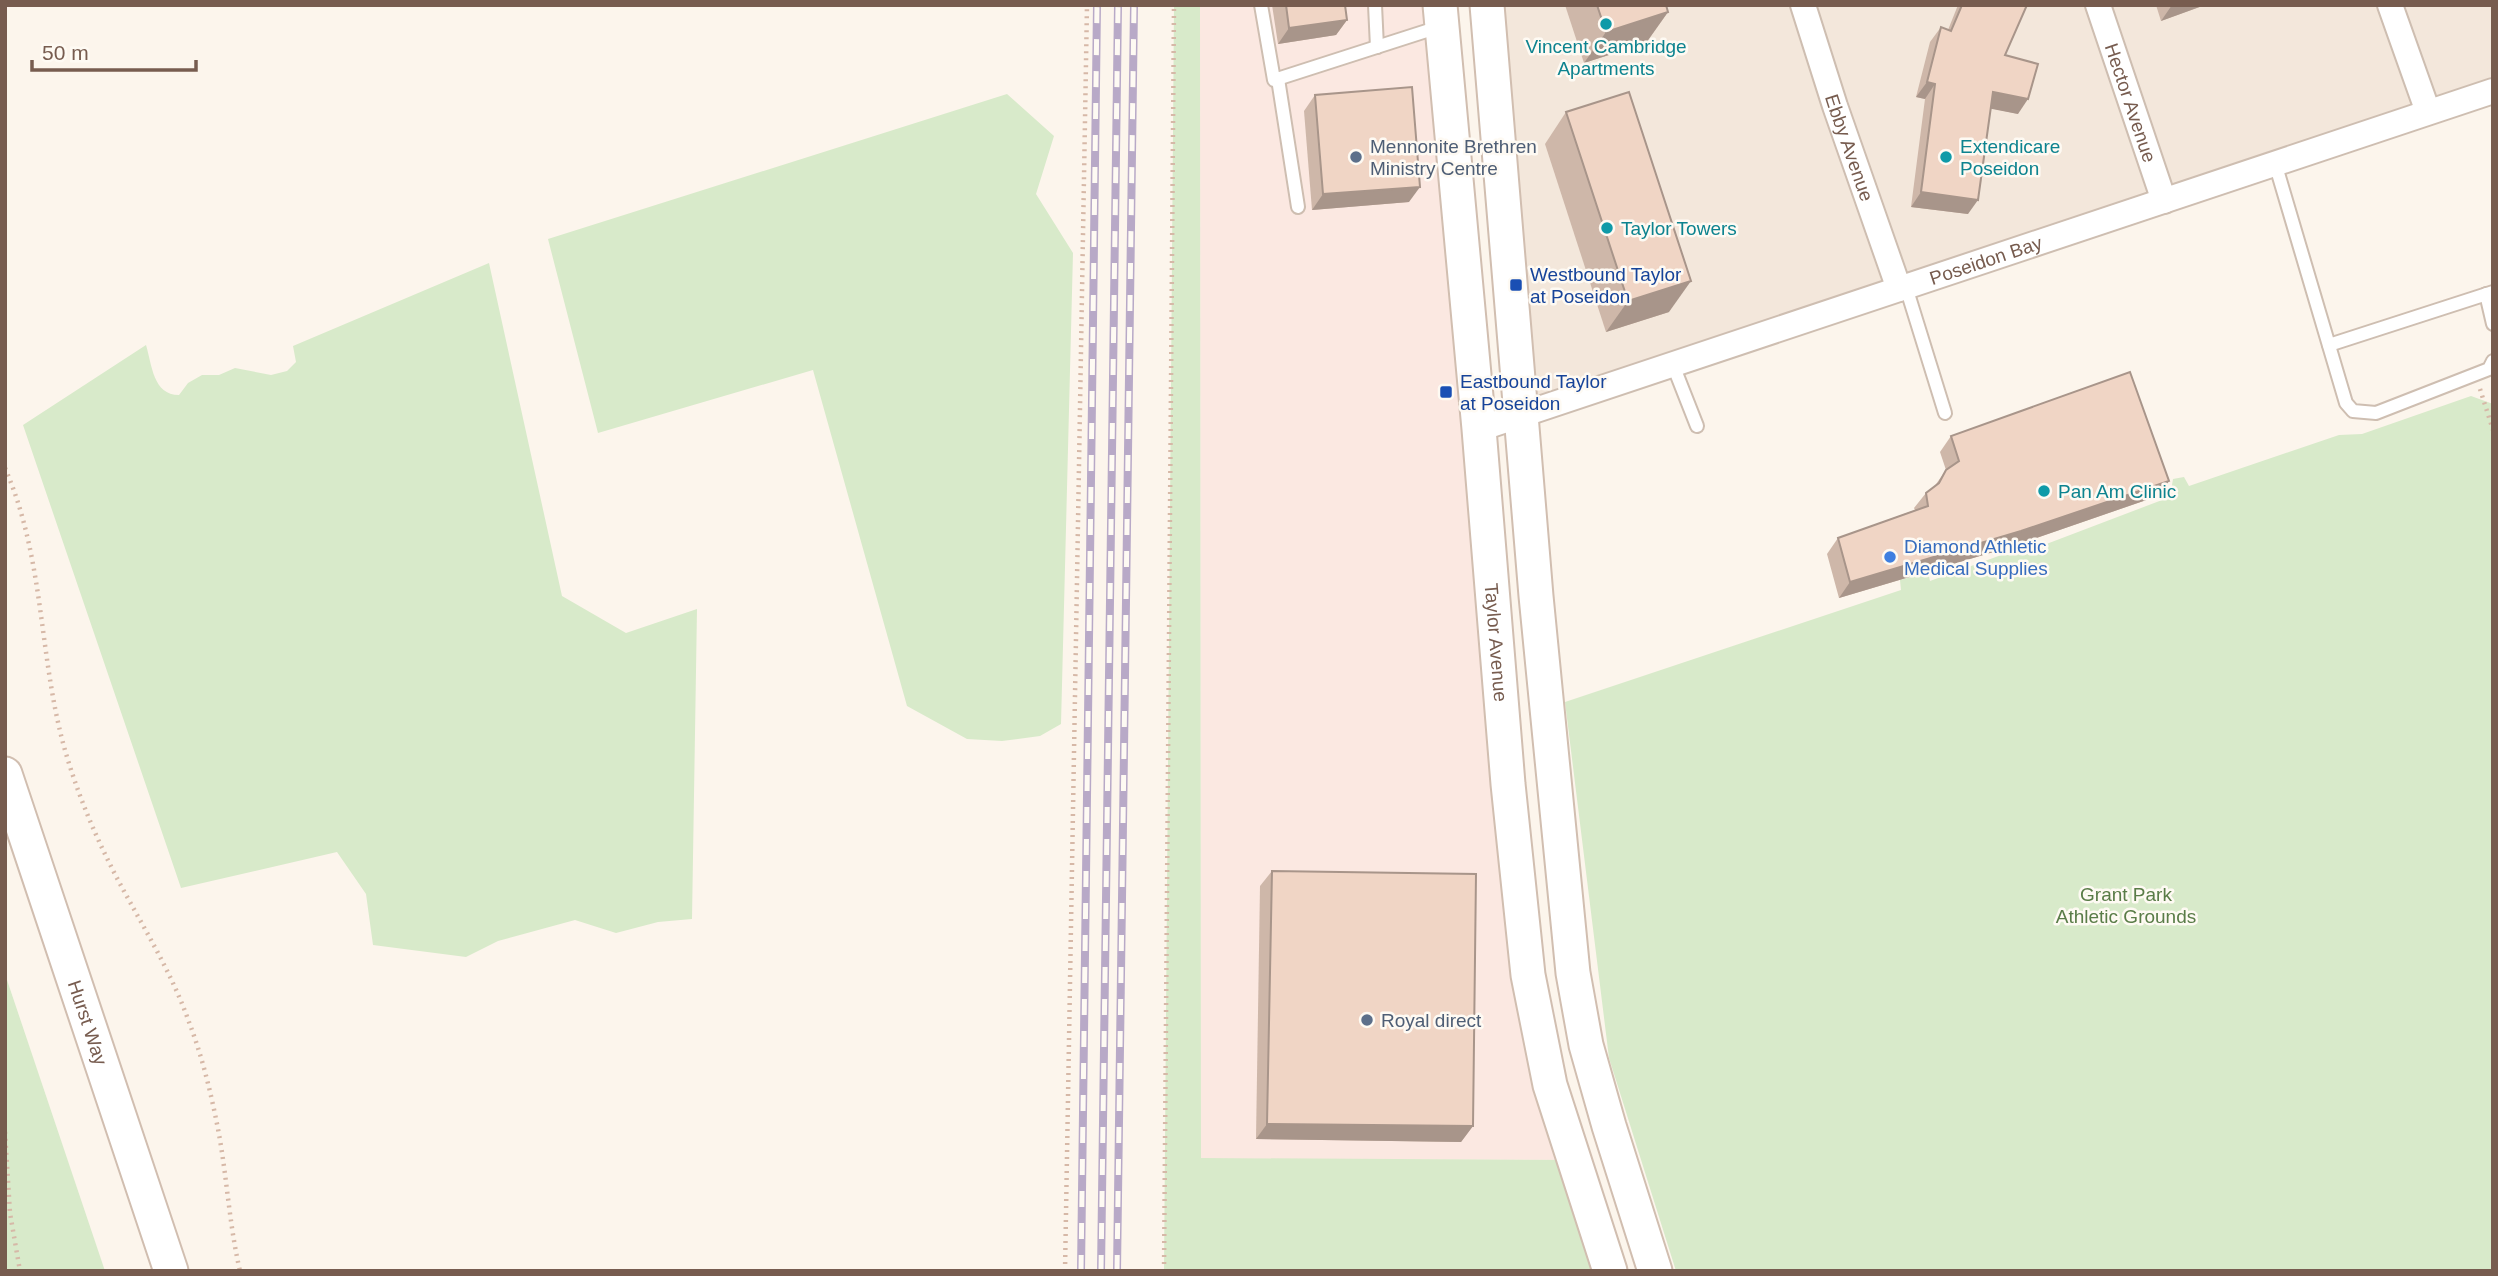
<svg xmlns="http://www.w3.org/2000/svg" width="2498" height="1276" font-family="Arial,sans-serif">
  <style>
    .residential { fill: #f3e7db }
    .commercial { fill: #fbe8e1 }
    .green { fill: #d8eaca }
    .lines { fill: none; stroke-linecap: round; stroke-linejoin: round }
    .lane-casing { stroke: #cebeb1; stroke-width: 16 }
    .street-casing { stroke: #cebeb1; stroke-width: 28 }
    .secondary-casing { stroke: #d1beb0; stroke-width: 37 }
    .path { stroke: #d6b8a7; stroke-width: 4.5; stroke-dasharray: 2 5; stroke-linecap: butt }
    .lane { stroke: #fff; stroke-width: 12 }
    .street { stroke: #fff; stroke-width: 24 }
    .secondary { stroke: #fff; stroke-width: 33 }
    .rail-casing { stroke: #b8a9c7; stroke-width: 8 }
    .rail { stroke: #fefaf3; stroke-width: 5; stroke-dasharray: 16; stroke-linecap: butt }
    .wall { fill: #ceb7a9 }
    .shaded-wall { fill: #a8958a }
    .building { fill: #f0d5c5; stroke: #a8958a; stroke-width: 2 }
    .culture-dot { fill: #0f9aa8; stroke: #fefaf3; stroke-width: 2.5 }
    .service-dot { fill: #5c6f8a; stroke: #fefaf3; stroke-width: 2.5 }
    .transit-dot { fill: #1a4fb4; stroke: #fefaf3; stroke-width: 2.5 }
    .shop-dot { fill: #3f7fe0; stroke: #fefaf3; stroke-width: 2.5 }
    .labels { text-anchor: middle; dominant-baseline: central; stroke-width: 5; stroke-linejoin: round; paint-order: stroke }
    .culture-label { font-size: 19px; fill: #0d838f; stroke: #fefaf3; text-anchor: start }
    .street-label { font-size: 19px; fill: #775c4f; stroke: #fefaf3 }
    .service-label { font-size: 19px; fill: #4e5e75; stroke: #fefaf3; text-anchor: start }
    .transit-label { font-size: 19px; fill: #164399; stroke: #fefaf3; text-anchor: start }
    .shop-label { font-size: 19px; fill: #366cbe; stroke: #fefaf3; text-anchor: start }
    .park-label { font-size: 19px; fill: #597c47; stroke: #fefaf3 }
  </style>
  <rect width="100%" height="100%" fill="#fcf5ec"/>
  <polygon class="residential" points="1487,5 2493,5 2493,91 1521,415"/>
  <polygon class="commercial" points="1200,5 1440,5 1508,784 1574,1160 1201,1159"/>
  <g class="green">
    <polygon points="1174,5 1200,5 1201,1158 1574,1160 1610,1271 1164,1271"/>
    <polygon points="1007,94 1054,136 1036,194 1073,253 1061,724 1040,736 1002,741 967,739 907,706 813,370 598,433 548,239"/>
    <path d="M489,263l73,333 64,37 71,-24 -5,310 -34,3 -42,11 -41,-13 -77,21 -32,16 -93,-12 -7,-51 -29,-42 -156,36 -158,-463 123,-80c6,20 7,50 33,50l9,-12 14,-8h17l16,-7 36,7 16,-4 9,-9 -3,-16z"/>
    <polygon points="2471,396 2493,404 2493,1271 1676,1271 1609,1058 1565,702 1901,590 1900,580 1928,572 1930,581 2015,550 2020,554 2170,497 2173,479 2184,477 2189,486 2339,435 2362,434"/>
    <polygon points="5,974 105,1271 5,1271"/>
  </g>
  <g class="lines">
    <g class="lane-casing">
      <g id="lane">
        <polyline points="1261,5 1274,80 1442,26"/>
        <polyline points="1375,5 1377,47"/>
        <polyline points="1278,79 1298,207"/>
        <polyline points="2275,163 2346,403 2353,411 2376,413 2489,369 2493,361"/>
        <polyline points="1906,287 1945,413"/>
        <polyline points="2486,294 2493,324"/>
        <polyline points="2329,345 2493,292"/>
        <polyline points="1673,365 1697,426"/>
      </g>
    </g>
    <g class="street-casing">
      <g id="street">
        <path id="s1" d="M1803,5l32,101 64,183"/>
        <path id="s2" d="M2098,5l66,196"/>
        <polyline points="2390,5 2428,112"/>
        <path id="s3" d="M1479,429l1014,-338"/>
      </g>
    </g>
    <g class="secondary-casing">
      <g id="secondary">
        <path id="s4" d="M1440,5l39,424 29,355 20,191 22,110 60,186"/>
        <polyline points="1487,5 1536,596 1573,973 1586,1045 1609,1126 1655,1271"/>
        <path id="s5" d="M5,774l166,497"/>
      </g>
    </g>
    <g class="path">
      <polyline points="2480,389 2493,430"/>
      <path d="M5,468c41,94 33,193 62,289 13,43 30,83 51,123 25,47 53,91 71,142 13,34 22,71 29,107 9,47 11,95 22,142"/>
      <polyline points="5,1132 10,1213 20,1271"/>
      <polyline points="1065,1271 1087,5"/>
      <polyline points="1164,1271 1174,5"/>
    </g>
    <use href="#lane" class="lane"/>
    <use href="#street" class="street"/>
    <use href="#secondary" class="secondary"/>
    <g class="rail-casing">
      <g id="rail">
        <polyline points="1081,1271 1097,5"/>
        <polyline points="1101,1271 1118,5"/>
        <polyline points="1117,1271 1134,5"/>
      </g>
    </g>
    <use href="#rail" class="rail"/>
  </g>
  <g class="wall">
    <polygon points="1272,5 1345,5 1347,20 1336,35 1278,44"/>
    <polygon points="1565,5 1666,5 1668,12 1646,43 1584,63"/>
    <polygon points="1958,5 2027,5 2005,55 2018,114 1990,108 1968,214 1911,207 1925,99 1916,97 1930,42 1941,27 1948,30"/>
    <polygon points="2156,5 2205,5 2161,21"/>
    <polygon points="1315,95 1409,202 1312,210 1304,111"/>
    <polygon points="1566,112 1669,312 1606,332 1545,144"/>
    <polygon points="1951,436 2169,481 2158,496 2010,547 1839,598 1827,554 1838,538 1915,510 1914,508 1926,493 1934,487 1946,470 1940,452"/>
    <polygon points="1272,871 1473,1126 1461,1142 1256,1139 1260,886"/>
  </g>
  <g class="shaded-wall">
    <polygon points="2172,5 2205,5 2161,21"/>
    <polygon points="1668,12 1646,43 1584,63 1606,32"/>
    <polygon points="1347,20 1336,35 1278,44 1289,28"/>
    <polygon points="1927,82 1935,84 1925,99 1916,97"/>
    <polygon points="1993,92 2028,99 2018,114 1982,107"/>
    <polygon points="1420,187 1409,202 1312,210 1323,194"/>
    <polygon points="1921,192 1978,200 1968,214 1911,207"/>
    <polygon points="1691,281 1669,312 1606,332 1628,301"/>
    <polygon points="2169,481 2158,496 2010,547 1839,598 1850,582"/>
    <polygon points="1267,1124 1473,1126 1461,1142 1256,1139"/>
  </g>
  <g class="building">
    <polygon points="1286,5 1345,5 1347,20 1289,28"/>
    <polygon points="1597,5 1666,5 1668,12 1606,32"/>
    <polygon points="1962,5 2027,5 2005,55 2038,64 2028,99 1993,92 1978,200 1921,192 1935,84 1927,82 1941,27 1951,31"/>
    <polygon points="1412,87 1420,187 1323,194 1315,95"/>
    <polygon points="1629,92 1691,281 1628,301 1566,112"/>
    <polygon points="2130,372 2169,481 2021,531 1850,582 1838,538 1928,506 1926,493 1939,483 1946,470 1959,461 1951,436"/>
    <polygon points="1272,871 1476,874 1473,1126 1267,1124"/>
  </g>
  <g class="culture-dot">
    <circle cx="1606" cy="24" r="7"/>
    <circle cx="1946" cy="157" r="7"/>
    <circle cx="1607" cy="228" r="7"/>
    <circle cx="2044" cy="491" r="7"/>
  </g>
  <g class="service-dot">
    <circle cx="1356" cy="157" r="7"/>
    <circle cx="1367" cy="1020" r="7"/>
  </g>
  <g class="transit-dot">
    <rect x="1509" y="278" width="14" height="14" rx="3.5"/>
    <rect x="1439" y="385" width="14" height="14" rx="3.5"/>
  </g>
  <circle class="shop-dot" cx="1890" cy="557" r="7"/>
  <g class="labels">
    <g class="culture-label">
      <text x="1606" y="46" text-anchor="middle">Vincent Cambridge<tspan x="1606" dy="22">Apartments</tspan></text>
      <text x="1960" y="146">Extendicare<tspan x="1960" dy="22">Poseidon</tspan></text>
      <text x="1621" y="228">Taylor Towers</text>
      <text x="2058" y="491">Pan Am Clinic</text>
    </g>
    <g class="street-label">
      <text stroke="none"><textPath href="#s2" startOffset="103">Hector Avenue</textPath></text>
      <text stroke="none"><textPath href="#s1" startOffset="150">Ebby Avenue</textPath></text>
      <text stroke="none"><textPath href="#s3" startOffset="534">Poseidon Bay</textPath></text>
      <text stroke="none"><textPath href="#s4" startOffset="640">Taylor Avenue</textPath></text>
      <text stroke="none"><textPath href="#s5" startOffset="262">Hurst Way</textPath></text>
    </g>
    <g class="service-label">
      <text x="1370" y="146">Mennonite Brethren<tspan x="1370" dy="22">Ministry Centre</tspan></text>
      <text x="1381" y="1020">Royal direct</text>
    </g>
    <g class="transit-label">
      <text x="1530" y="274">Westbound Taylor<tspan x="1530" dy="22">at Poseidon</tspan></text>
      <text x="1460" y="381">Eastbound Taylor<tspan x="1460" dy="22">at Poseidon</tspan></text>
    </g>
    <g class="shop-label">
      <text x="1904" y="546">Diamond Athletic<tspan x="1904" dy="22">Medical Supplies</tspan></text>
    </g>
    <g class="park-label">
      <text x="2126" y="894">Grant Park<tspan x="2126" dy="22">Athletic Grounds</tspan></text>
    </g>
  </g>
  <rect width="2498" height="1276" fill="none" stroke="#775c4f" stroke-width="14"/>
  <path d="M32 60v10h164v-10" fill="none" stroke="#775c4f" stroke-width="3.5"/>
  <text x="42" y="60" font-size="21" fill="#775c4f" stroke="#fefaf3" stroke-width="5" paint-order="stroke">50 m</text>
</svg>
